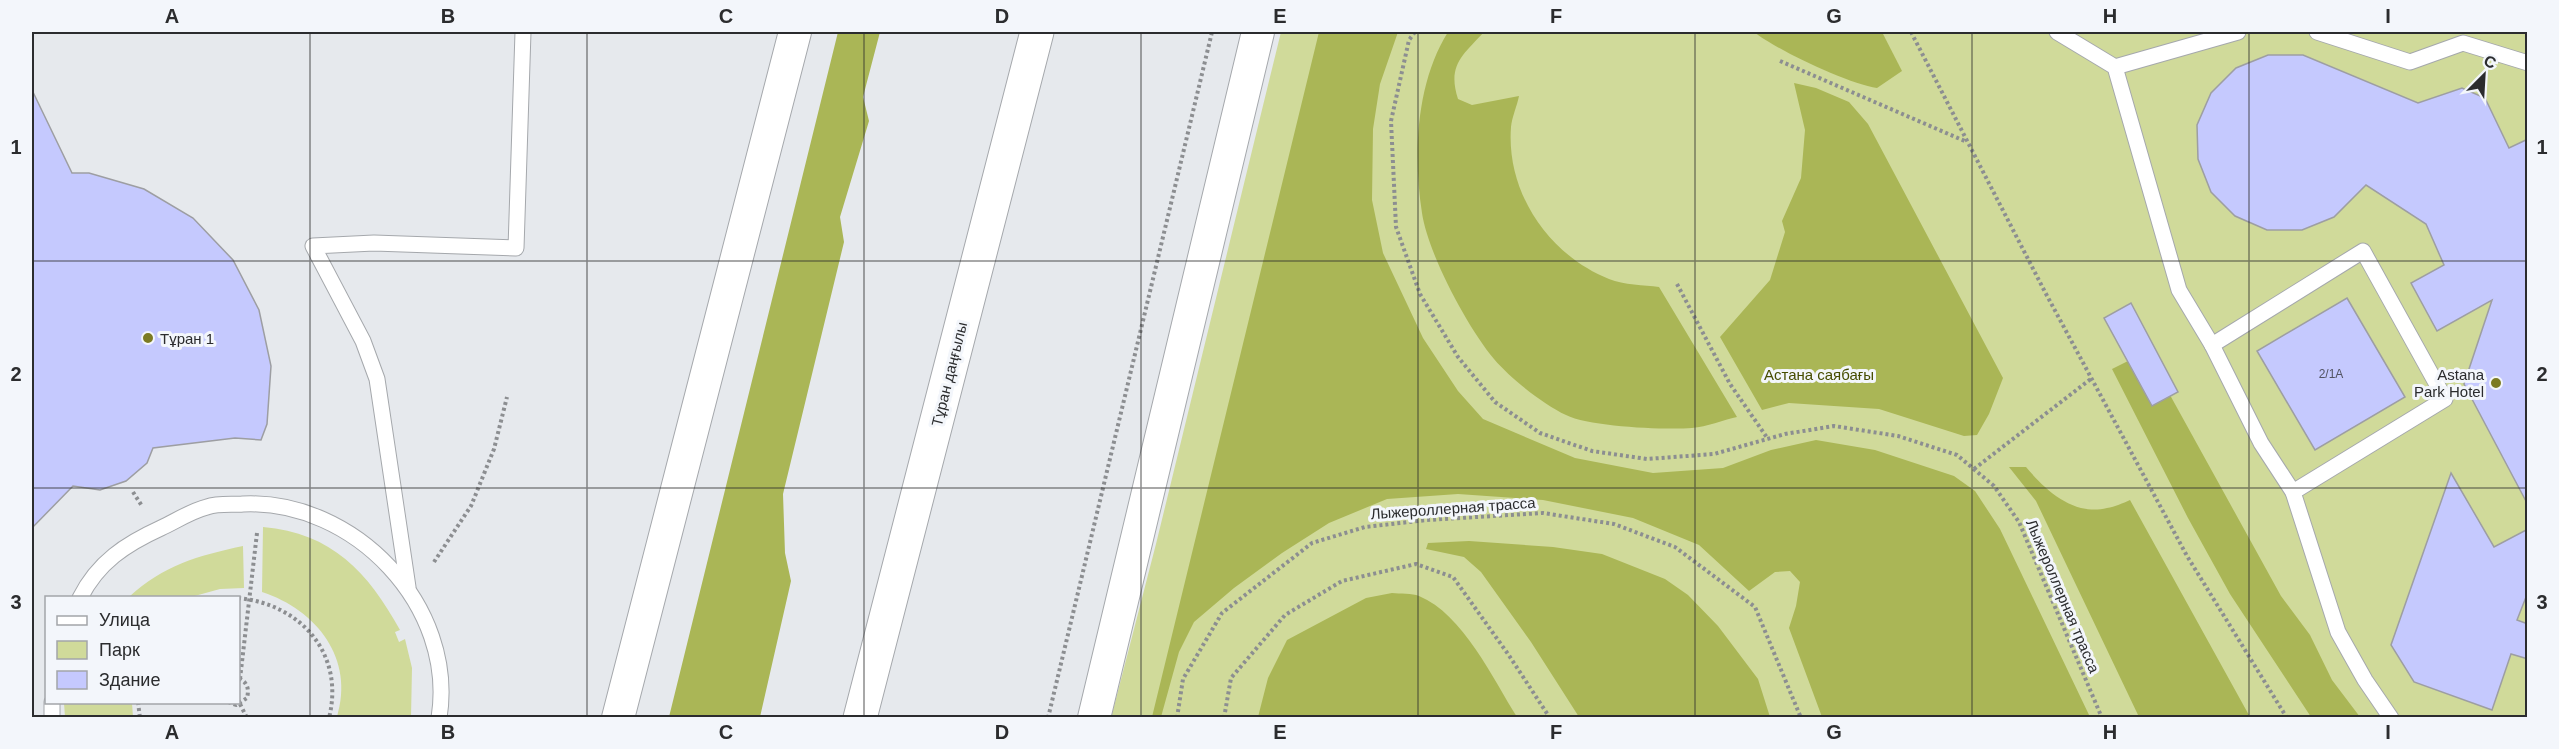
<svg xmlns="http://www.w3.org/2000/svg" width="2559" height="749" font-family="Helvetica,sans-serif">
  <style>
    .green { fill: #d0da9a }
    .forest { fill: #aab656 }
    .building { fill: #c5c9fe; stroke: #9d9ea2; stroke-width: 1.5 }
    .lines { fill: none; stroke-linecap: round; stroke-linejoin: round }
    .lane-casing { stroke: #a5a8ac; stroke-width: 17 }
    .street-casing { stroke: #a5a8ac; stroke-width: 34 }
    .primary-casing { stroke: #a5a8ac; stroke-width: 35 }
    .path { stroke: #8c8e91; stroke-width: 4; stroke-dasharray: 3 3; stroke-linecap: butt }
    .lane { stroke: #fff; stroke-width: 15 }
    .street { stroke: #fff; stroke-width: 32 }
    .primary { stroke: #fff; stroke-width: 33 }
    .grid { fill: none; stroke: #2b2c2e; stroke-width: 1.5; stroke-opacity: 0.55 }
    .poi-dot { fill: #7c7b23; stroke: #f3f6fb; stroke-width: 2 }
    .labels { text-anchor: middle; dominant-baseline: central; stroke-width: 6; stroke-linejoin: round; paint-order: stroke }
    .number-label { font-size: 12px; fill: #525362 }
    .poi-label { font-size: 15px; fill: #2b2c2e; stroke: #f3f6fb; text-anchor: start }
    .street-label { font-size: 15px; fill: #2b2c2e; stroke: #f3f6fb }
    .park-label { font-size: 15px; fill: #464d00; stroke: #f3f6fb }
    .neatline { fill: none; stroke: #2b2c2e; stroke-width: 2 }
    .grid-label { font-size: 20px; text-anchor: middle; font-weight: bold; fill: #2b2c2e }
  </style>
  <rect width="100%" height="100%" fill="#e6e9ed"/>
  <g class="green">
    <polygon points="1281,32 2527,32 2527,717 1111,718 1156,544"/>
    <path d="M263,527c69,6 105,45 137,103l-5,2 4,10 6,-3 7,29 -1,49h-74c18,-58 -20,-107 -75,-125z"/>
    <path d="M243,546l1,42 -24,1 -29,8h-62c35,-32 68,-41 114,-51z"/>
    <polygon points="64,703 132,703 133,717 65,717"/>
  </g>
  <g class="forest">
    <polygon points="838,32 880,32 863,97 869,121 840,217 844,242 783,494 785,553 791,581 760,717 669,717"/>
    <polygon points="1319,32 1398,32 1380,84 1373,129 1372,200 1383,253 1423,338 1458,391 1483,419 1575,458 1653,473 1723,468 1771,450 1816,440 1875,450 1954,476 1975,491 2000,529 2090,717 1822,717 1789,628 1796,606 1800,582 1790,571 1775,572 1749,591 1699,545 1633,518 1543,500 1458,494 1387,499 1329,523 1282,553 1234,588 1194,622 1179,652 1161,717 1152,717"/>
    <path d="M1448,32h36c-21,23 -37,33 -26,67l14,6 47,-9c-2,10 -7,21 -8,31 -5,66 38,128 98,152 15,6 35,6 50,8l78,130c-14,3 -30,10 -45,11 -27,2 -102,-1 -126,-13 -23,-11 -55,-36 -72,-56 -26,-31 -66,-105 -72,-146 -9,-58 -6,-130 26,-181z"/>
    <path d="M1754,32h128l20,39 -25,17c-29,-4 -100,-38 -123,-56z"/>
    <polygon points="1794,83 1816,88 1849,102 1868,124 2003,378 1989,414 1977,435 1964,436 1879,409 1789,403 1762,410 1720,337 1770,280 1785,232 1782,221 1801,178 1805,130"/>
    <polygon points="2149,357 2281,596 2310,635 2332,680 2360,717 2311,717 2230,594 2188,518 2112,369 2132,359"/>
    <path d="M2009,467h17c20,24 48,49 81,41 8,-1 16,-5 23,-8l120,217h-111l-103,-216z"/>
    <polygon points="1469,541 1553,547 1602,554 1665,579 1688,595 1718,626 1758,679 1770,717 1579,717 1531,642 1481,572 1464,557 1426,549 1428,543"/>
    <path d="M1392,593c8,1 20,0 27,3 44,18 74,83 98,121h-259l10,-39 19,-38 79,-42z"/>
  </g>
  <g class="building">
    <polygon points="2268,55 2303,55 2418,103 2462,88 2485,98 2509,148 2528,139 2528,505 2464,384 2492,300 2437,331 2411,283 2444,265 2426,224 2366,185 2334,217 2302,230 2267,230 2235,216 2211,192 2198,159 2197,125 2211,93 2236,68"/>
    <polygon points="32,90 72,173 89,173 144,189 193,218 233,260 259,310 271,366 267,424 261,440 235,438 153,448 147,463 126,481 100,490 73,486 32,528"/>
    <polygon points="2347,298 2405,397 2315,450 2257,351"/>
    <polygon points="2131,303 2178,392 2152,406 2104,318"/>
    <polygon points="2451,473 2494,547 2528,529 2528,592 2517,620 2528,624 2528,659 2511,654 2492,710 2414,682 2391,645"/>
  </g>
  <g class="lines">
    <g class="lane-casing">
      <g id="lane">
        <polyline points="2057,32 2115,67 2179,290 2212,345 2261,443 2293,492 2338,632 2365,680 2391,718"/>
        <polyline points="2317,32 2410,62 2463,43 2528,63"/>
        <polyline points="2115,67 2238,32"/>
        <polyline points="2212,345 2363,251 2445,399 2293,492"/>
        <polyline points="408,587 377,379 363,341 313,246 374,243 516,248 523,32"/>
        <path d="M80,598c18,-36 46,-54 81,-70 15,-7 30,-17 46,-21 11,-4 25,-2 36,-3 111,-5 214,102 196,214"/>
        <polyline points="52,718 52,702"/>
      </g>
    </g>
    <g class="street-casing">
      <g id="street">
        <polyline points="618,718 795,32"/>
        <polyline points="1094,718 1258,32"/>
      </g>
    </g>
    <g class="primary-casing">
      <polyline id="primary" points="860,718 1037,32"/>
    </g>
    <g class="path">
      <polyline points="1415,32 1409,40 1391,121 1396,227 1420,294 1458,357 1495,402 1540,433 1592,451 1647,459 1714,454 1785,434 1834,426 1898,436 1957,455 1994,486 2019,522 2102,718"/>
      <polyline points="1911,32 2045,292 2187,556 2287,718"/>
      <polyline points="1780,61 1967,142"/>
      <polyline points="1677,284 1730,384 1768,439"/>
      <polyline points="1974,469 2092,378"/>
      <polyline points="133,492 142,506"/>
      <polyline points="434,562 471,506 494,449 507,397"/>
      <polyline points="224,598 235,598"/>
      <path d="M238,598c63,6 107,56 91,120"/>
      <polyline points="240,679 257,533"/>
      <polyline points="138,702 140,718"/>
      <path d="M228,702l8,3 11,-7c2,-8 1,-15 -7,-19"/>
      <polyline points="240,704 247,718"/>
      <polyline points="1048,718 1212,32"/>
      <polyline points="1177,718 1183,679 1222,613 1312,543 1365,527 1427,520 1543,513 1614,524 1675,547 1755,607 1801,718"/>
      <polyline points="1224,718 1231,678 1285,615 1342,581 1416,564 1453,577 1508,654 1550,718"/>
    </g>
    <use href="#lane" class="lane"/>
    <use href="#street" class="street"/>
    <use href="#primary" class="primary"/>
  </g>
  <path class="grid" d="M310,32v686M587,32v686M864,32v686M1141,32v686M1418,32v686M1695,32v686M1972,32v686M2249,32v686M32,261h2496M32,488h2496"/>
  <g class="poi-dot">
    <circle cx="148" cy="338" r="6"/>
    <circle cx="2496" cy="383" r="6"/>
  </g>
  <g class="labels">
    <g class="number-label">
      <text x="2331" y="374">2/1А</text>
    </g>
    <g class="poi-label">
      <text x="160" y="338">Тұран 1</text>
      <text x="2484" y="374" text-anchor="end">Astana<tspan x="2484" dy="17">Park Hotel</tspan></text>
    </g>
    <g class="street-label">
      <text transform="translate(949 374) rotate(-76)">Тұран даңғылы</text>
      <text transform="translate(1453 508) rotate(-4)">Лыжероллерная трасса</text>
      <text transform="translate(2063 596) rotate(67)">Лыжероллерная трасса</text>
    </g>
    <g class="park-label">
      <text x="1819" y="374">Астана саябағы</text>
    </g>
  </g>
  <rect width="2559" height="749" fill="none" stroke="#f3f6fb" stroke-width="66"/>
  <rect x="45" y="596" width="195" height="108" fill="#f3f6fb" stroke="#a3a5a9" stroke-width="1.5"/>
  <rect x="57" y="616" width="30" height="9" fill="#ffffff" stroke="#a3a5a9" stroke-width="1.5"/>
  <text x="99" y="626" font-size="18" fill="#2b2c2e">Улица</text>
  <rect x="57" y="641" width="30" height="18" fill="#d0da9a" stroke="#a3a5a9" stroke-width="1.5"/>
  <text x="99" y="656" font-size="18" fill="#2b2c2e">Парк</text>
  <rect x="57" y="671" width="30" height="18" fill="#c5c9fe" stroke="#a3a5a9" stroke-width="1.5"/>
  <text x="99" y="686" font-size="18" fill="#2b2c2e">Здание</text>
  <g transform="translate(2484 75) rotate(24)" stroke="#f3f6fb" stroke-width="4.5" paint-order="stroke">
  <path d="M0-4.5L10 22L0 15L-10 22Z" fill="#2b2c2e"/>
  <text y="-9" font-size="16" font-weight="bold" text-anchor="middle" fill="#2b2c2e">С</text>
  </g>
  <rect x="33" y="33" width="2493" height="683" class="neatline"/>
  <g class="grid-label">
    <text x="172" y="23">A</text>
    <text x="448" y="23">B</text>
    <text x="726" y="23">C</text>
    <text x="1002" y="23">D</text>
    <text x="1280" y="23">E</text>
    <text x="1556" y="23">F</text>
    <text x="1834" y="23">G</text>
    <text x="2110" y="23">H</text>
    <text x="2388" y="23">I</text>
    <text x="16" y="154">1</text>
    <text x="2542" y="154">1</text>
    <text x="16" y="381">2</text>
    <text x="2542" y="381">2</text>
    <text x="16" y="609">3</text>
    <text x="2542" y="609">3</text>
    <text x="172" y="739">A</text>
    <text x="448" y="739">B</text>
    <text x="726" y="739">C</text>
    <text x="1002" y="739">D</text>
    <text x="1280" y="739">E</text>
    <text x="1556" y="739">F</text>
    <text x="1834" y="739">G</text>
    <text x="2110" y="739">H</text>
    <text x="2388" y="739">I</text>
  </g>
</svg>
